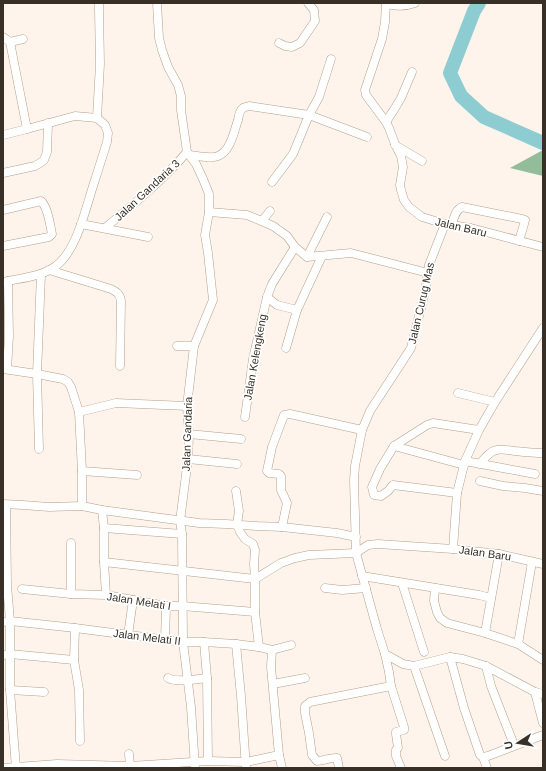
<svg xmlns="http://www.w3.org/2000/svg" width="546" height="771" font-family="Helvetica,sans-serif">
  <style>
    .forest { fill: #93bc9a }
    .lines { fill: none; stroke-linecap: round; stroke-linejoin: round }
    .river { stroke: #8dccd0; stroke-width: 14 }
    .minor-casing { stroke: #b59f89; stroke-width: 9 }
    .minor { stroke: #fff; stroke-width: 8 }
    .labels { text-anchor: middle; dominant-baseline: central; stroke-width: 3.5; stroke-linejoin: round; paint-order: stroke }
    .street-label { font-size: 11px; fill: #382f26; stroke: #fff }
  </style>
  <rect width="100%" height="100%" fill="#fef4eb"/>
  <polygon class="forest" points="543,150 543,176 510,168"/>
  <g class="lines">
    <polyline class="river" points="479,3 474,11 450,73 461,96 484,117 543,143"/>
    <g class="minor-casing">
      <g id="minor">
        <polyline points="157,3 159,38 162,50 168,67 178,85 181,96 181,110 187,152 196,164 203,179 209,194 209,212 205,235 208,253 213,300 194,346 187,406 189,434 188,459 180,521 182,534 183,642 191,707 195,768"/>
        <polyline points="386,3 385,22 382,39 365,90 366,95 386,122 389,128 395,144 401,156 403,167 400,185 401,190 404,200 409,207 422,217 445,224 471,228 543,247"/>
        <path d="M386,4c11,2 18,3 29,-1"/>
        <polyline points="3,37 6,39 10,42 27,129 3,135"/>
        <polyline points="10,42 23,39"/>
        <polyline points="279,43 285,46 292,47 300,43 315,21 314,10 308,3"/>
        <polyline points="97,118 100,64 99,10 99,3"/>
        <polyline points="386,122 395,108 401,98 412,72"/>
        <polyline points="395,145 422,161"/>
        <path d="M190,155c7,1 22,4 28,1 13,-5 16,-25 20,-36 1,-4 1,-9 5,-12 1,-1 4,-1 6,-2l60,9 58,22"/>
        <polyline points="3,173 35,166 40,163 44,160 47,152 48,123"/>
        <polyline points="272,182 293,154 309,115 319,97 331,59"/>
        <path d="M3,210l38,-9c7,6 9,24 11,33l-3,3 -46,9"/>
        <polyline points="209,212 247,215 273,226 287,236 295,247 307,257 351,253 428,273"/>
        <polyline points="262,221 270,211"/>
        <polyline points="81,224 148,237"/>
        <path d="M452,225c2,-7 3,-15 10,-18l60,12 3,1 -1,4 -5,17"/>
        <path d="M105,228c29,-24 58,-48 82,-76"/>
        <polyline points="307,257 327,217"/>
        <path d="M49,270l62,19c6,3 9,5 10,12l-1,65"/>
        <path d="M3,282c17,-4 38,-5 53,-16 22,-17 30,-60 39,-86 4,-13 8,-25 12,-38l1,-9 -3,-8 -8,-7 -22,-2 -48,13"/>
        <polyline points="267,297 272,284 295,247"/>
        <polyline points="543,328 495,402 479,430 465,461 457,493 453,549 499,554 543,564"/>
        <polyline points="177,346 194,346"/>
        <polyline points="286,348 297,310"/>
        <polyline points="3,369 37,374 63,379 68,382 71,387 79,412 82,471 82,506 102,510 199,523 226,524 257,526 282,527 337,533 356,537"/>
        <polyline points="7,369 9,336 8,281"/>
        <polyline points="458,393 495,402"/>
        <polyline points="79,412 116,403 187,406"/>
        <polyline points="245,417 253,359 267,297 277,305 297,310 322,256"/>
        <polyline points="189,434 241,439"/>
        <polyline points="394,446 464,465"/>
        <polyline points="39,449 37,374 41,274"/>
        <polyline points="188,459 237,464"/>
        <polyline points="465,461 535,474"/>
        <path d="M480,464c12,-16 16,-16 35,-13 9,1 19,2 28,2"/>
        <polyline points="82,471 137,475"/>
        <polyline points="480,481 503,486 525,488 543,491"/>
        <polyline points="457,493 393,485 388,491 381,496 374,495 372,487 380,469 394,446 427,425 433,423 479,430"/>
        <polyline points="3,504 23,505 49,507 82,506"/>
        <polyline points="6,505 7,585 10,621 10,690 16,768"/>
        <polyline points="102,510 104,528 104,562 106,595"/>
        <polyline points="282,527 287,503 281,490 281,476 279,474 269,473 267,471 272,447 284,415 290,414 362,430"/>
        <polyline points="104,528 182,534"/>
        <polyline points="356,553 354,480 355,466 362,430 370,411 411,348 425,292 429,265 445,224"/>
        <polyline points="356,553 368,545 378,544 453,549"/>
        <polyline points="104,562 255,579 254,564 255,550 253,544 245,539 240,532 237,524 239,511 236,491"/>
        <polyline points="362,576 479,595 491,598"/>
        <polyline points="402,583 424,652"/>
        <polyline points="325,588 342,590 366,588"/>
        <polyline points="435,588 434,601 437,612 440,618 447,623 485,633 518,644 543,660"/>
        <polyline points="22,589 71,594 106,595 166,606 182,606 255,612"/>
        <polyline points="71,594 71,543"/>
        <polyline points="3,622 10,621 75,628 183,642 204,642 236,644 259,647 272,650 291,645"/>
        <polyline points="75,628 74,660 79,690 80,741"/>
        <polyline points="485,633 499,554"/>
        <polyline points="128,635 133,600"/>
        <polyline points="165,640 166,606"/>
        <polyline points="204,642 207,678"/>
        <polyline points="236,644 241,696 246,768"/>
        <polyline points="518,644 532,562"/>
        <polyline points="259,647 255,612 255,579 281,563 295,558 309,555 356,553 377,629 385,654 403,664 414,666 445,756"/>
        <polyline points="272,650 271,667 279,755 282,768"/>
        <polyline points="3,655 10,654 74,660"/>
        <polyline points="450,657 464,708 480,755 483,757 488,756 543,735"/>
        <polyline points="414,666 450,657 463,659 486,666 535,692 543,694"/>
        <polyline points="486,666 491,686 514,745"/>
        <path d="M168,678c8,5 29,1 39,0l1,83"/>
        <polyline points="273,684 305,678"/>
        <polyline points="391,686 404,727 404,730 396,732 396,734 398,748 396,750 396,756 401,768"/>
        <polyline points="10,690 44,692"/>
        <polyline points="535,692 538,704 543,723"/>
        <polyline points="129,754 130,766 208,761 246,762 279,755"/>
        <polyline points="483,757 487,768"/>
        <polyline points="3,768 57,764 130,766 130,768"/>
        <path d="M339,768l-2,-10c-5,-1 -14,3 -20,3l-5,-6 -3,-22 -4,-20v-7l5,-4 81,-16 -2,-14 -4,-18"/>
      </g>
    </g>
    <use href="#minor" class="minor"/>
  </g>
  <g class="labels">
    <g class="street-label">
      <text transform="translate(147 190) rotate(-43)">Jalan Gandaria 3</text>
      <text transform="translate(461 227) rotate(13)">Jalan Baru</text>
      <text transform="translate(421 303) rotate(-77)">Jalan Curug Mas</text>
      <text transform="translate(255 357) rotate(-80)">Jalan Kelengkeng</text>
      <text transform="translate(187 434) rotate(-88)">Jalan Gandaria</text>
      <text transform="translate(485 553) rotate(8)">Jalan Baru</text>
      <text transform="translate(139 601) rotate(9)">Jalan Melati I</text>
      <text transform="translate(147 637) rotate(7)">Jalan Melati II</text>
    </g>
  </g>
  <rect width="546" height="771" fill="none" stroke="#382f26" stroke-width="8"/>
  <g transform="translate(518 743) rotate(258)" stroke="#ffffff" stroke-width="3" paint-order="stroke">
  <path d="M0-3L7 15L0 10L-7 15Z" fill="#382f26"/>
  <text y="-6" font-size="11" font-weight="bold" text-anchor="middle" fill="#382f26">U</text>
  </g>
</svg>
